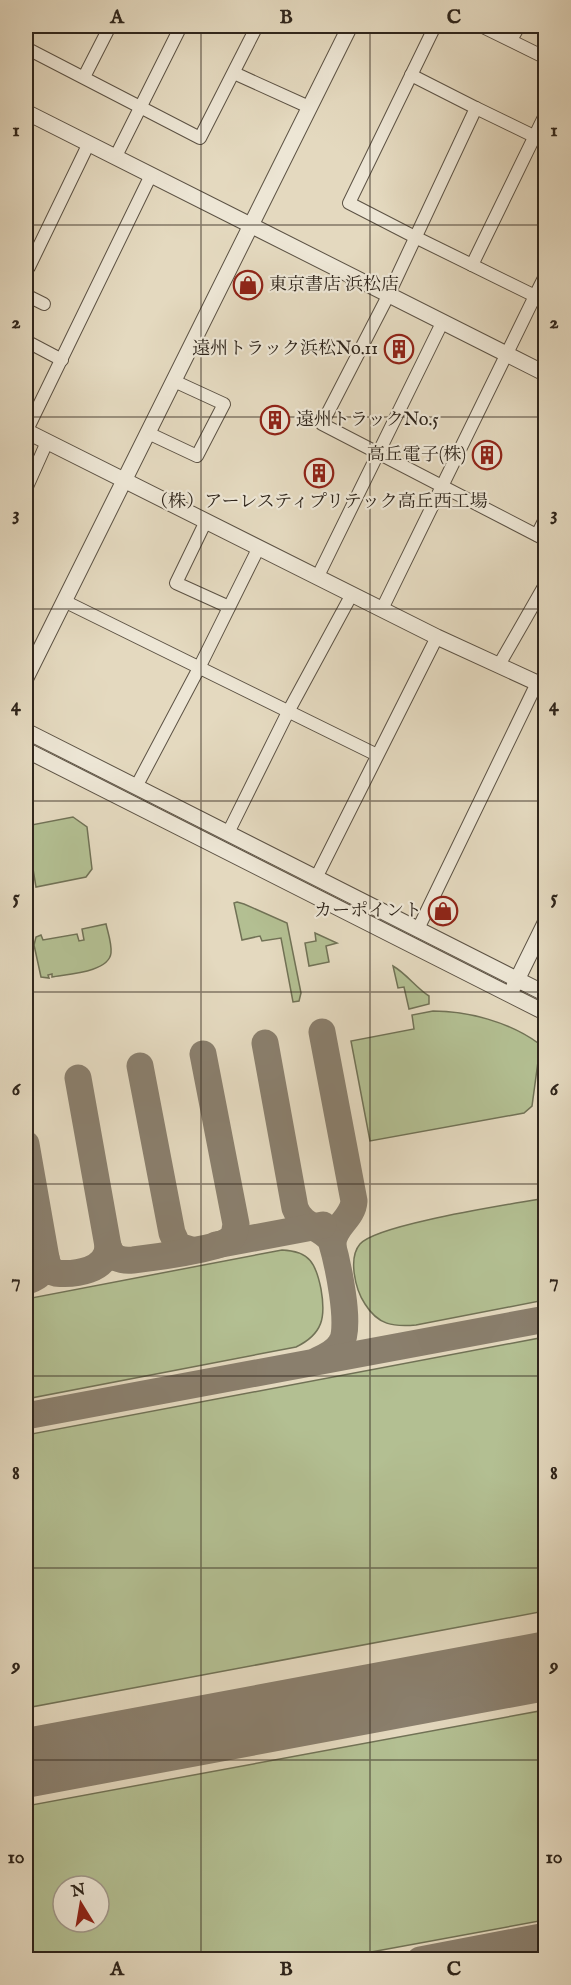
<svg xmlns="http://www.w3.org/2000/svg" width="571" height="1985" font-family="'IM FELL English','Noto Serif JP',serif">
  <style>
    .green { fill: #b3bf92; stroke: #717256; stroke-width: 1.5; fill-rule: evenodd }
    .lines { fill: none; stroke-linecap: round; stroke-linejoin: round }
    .taxiway { stroke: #8a7f6d; stroke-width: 27 }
    .runway { stroke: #8a7f6d; stroke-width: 69 }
    .minor-casing { stroke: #5c5244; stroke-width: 14 }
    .tertiary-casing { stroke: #5c5244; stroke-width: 17 }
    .minor { stroke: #ede6d5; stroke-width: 12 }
    .tertiary { stroke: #ede6d5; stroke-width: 15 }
    .grid { fill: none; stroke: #2f251b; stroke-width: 1.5; stroke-opacity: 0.55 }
    .labels { text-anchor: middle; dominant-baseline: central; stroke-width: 4.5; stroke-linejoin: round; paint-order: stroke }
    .poi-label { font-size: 18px; fill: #2f251b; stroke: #ede6d5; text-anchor: end }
    .neatline { fill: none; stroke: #2f251b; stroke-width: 2 }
    .grid-label { font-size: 20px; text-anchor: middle; font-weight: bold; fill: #2f251b }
  </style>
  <rect width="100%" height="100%" fill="#e4d9bf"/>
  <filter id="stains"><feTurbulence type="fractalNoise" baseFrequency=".00333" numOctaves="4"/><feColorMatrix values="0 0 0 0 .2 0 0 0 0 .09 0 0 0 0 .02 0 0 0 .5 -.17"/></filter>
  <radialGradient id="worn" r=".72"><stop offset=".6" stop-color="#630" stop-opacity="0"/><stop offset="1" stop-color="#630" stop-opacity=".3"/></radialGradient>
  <g class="green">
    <polygon points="73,817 87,827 92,869 86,877 36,887 26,826"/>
    <polygon points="237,902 244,904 287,923 301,993 299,1001 293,1002 281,938 262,941 260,936 242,940 234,903"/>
    <path d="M106,924c2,9 6,20 5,29 -2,19 -43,21 -59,24v-3l-4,1 1,3 -8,-1 -7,-32 2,-8 5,-2 2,5 34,-6 2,7 5,-1 -2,-11z"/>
    <polygon points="315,933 337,943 326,946 329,962 309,966 305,943 316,941"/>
    <path d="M393,966c14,8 23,22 36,30v8l-20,5 -5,-22 -6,1z"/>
    <path d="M433,1011c35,0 76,11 105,32l2,4 -8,59 -8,7 -154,28 -19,-100 63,-12 -2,-14z"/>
    <path d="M545,1198v102l-129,25c-23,2 -38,0 -51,-21 -10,-15 -17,-46 -5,-60 17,-20 153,-40 185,-46z"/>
    <path d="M282,1250c28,1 34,14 39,39 5,28 2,45 -25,58l-270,52v-100z"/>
    <polygon points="545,1337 545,1611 26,1708 26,1435"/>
    <path d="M545,1710v210l-212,39h-307v-153zM63,1886h36v36h-36z"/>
  </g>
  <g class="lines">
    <g class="taxiway">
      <path d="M322,1032l32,169c-1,18 -22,26 -21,44"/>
      <path d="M265,1043l30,165c8,20 24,17 36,32 6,20 21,87 10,103 -5,9 -14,13 -23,17"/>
      <polyline points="140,1066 172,1233 178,1246 191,1250"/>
      <polyline points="78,1078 108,1246"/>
      <polyline points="26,1144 46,1258"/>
      <polyline points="216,1245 323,1225"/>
      <path d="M26,1281c13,-3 19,-9 20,-23l2,8 7,7c20,2 53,-2 53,-27 4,13 13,15 25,14 18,-2 85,-11 96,-20 6,-4 6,-10 7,-16l-33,-170"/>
      <polyline points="26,1416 546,1319"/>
      <polyline points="420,1960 546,1936"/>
    </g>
    <polyline class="runway" points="26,1763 546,1666"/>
    <g class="minor-casing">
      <g id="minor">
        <polyline points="435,26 349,203 415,237 535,296 546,274"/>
        <polyline points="481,26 546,58"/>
        <polyline points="26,34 30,26"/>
        <polyline points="511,40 519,26"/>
        <polyline points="26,48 200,138 257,26"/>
        <polyline points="234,73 309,107"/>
        <polyline points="411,75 476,108"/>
        <polyline points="84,77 110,26"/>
        <polyline points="546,142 476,108 388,296 322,424 546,540"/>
        <polyline points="116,156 181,26"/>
        <polyline points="26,265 29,267 89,143"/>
        <polyline points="472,265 546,113"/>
        <polyline points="26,295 44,304"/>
        <polyline points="26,341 62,360"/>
        <polyline points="26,432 151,175"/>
        <polyline points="148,433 197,456 224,404 174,381"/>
        <polyline points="26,489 47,442"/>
        <polyline points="206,521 176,583 229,607"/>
        <polyline points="537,535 546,517"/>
        <polyline points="318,576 442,323"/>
        <polyline points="64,601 377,755"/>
        <polyline points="382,609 535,296 546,301"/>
        <polyline points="499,665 546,583"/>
        <polyline points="136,787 199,668 259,547"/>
        <polyline points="228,833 288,712 352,594"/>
        <polyline points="316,878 437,637"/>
        <polyline points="418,929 537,683"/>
      </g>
    </g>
    <g class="tertiary-casing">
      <g id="tertiary">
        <polyline points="26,112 546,374"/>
        <polyline points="26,431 437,637 546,687"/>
        <polyline points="26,678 350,26"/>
        <polyline points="26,731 546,994"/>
        <polyline points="26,750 546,1013"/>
        <polyline points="514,986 546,921"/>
      </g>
    </g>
    <use href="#minor" class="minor"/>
    <use href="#tertiary" class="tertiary"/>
  </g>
  <path class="grid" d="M201,26v1934M370,26v1934M26,225h520M26,417h520M26,609h520M26,801h520M26,992h520M26,1184h520M26,1376h520M26,1568h520M26,1760h520"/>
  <defs>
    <g id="shop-ring" transform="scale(1.5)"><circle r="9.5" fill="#ede6d5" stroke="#8f2418" stroke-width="1.5"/><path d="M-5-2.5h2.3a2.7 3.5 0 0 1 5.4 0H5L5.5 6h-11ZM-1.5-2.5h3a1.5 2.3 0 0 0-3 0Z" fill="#8f2418"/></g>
    <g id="building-ring" transform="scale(1.5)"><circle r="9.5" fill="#ede6d5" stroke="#8f2418" stroke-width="1.5"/><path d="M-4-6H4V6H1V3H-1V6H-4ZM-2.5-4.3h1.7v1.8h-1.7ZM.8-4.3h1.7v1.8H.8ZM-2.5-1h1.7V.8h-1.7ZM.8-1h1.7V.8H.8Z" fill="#8f2418"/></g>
  </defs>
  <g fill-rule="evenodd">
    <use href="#shop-ring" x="248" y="285"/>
    <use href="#building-ring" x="399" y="349"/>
    <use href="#building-ring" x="275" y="420"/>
    <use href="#building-ring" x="487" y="455"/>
    <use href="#building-ring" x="319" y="473"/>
    <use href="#shop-ring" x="443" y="911"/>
  </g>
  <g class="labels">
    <g class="poi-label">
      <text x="269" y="285" text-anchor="start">東京書店 浜松店</text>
      <text x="378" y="349">遠州トラック浜松No.11</text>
      <text x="296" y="420" text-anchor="start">遠州トラックNo.5</text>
      <text x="466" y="455">高丘電子(株)</text>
      <text x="319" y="502" text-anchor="middle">（株）アーレスティプリテック高丘西工場</text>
      <text x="422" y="911">カーポイント</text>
    </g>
  </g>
  <rect width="571" height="1985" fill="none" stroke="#e4d9bf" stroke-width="66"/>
  <g transform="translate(81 1904) rotate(349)"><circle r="28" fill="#ede6d5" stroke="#a1998b" stroke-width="1.5"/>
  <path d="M0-4.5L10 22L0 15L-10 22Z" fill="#8f2418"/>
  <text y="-9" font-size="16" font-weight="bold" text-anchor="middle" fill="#2f251b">N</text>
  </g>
  <rect x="33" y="33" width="505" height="1919" class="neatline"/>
  <g class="grid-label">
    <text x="117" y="23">A</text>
    <text x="286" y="23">B</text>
    <text x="454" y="23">C</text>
    <text x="16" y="136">1</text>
    <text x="554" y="136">1</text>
    <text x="16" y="328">2</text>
    <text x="554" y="328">2</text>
    <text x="16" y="520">3</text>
    <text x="554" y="520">3</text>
    <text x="16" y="711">4</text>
    <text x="554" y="711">4</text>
    <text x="16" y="903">5</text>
    <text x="554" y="903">5</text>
    <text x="16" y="1095">6</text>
    <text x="554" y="1095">6</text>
    <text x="16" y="1287">7</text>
    <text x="554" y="1287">7</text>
    <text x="16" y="1479">8</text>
    <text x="554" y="1479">8</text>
    <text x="16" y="1671">9</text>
    <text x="554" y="1671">9</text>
    <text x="16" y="1863">10</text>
    <text x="554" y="1863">10</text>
    <text x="117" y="1975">A</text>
    <text x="286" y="1975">B</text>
    <text x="454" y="1975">C</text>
  </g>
  <rect width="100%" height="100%" filter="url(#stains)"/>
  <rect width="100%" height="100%" fill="url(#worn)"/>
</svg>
